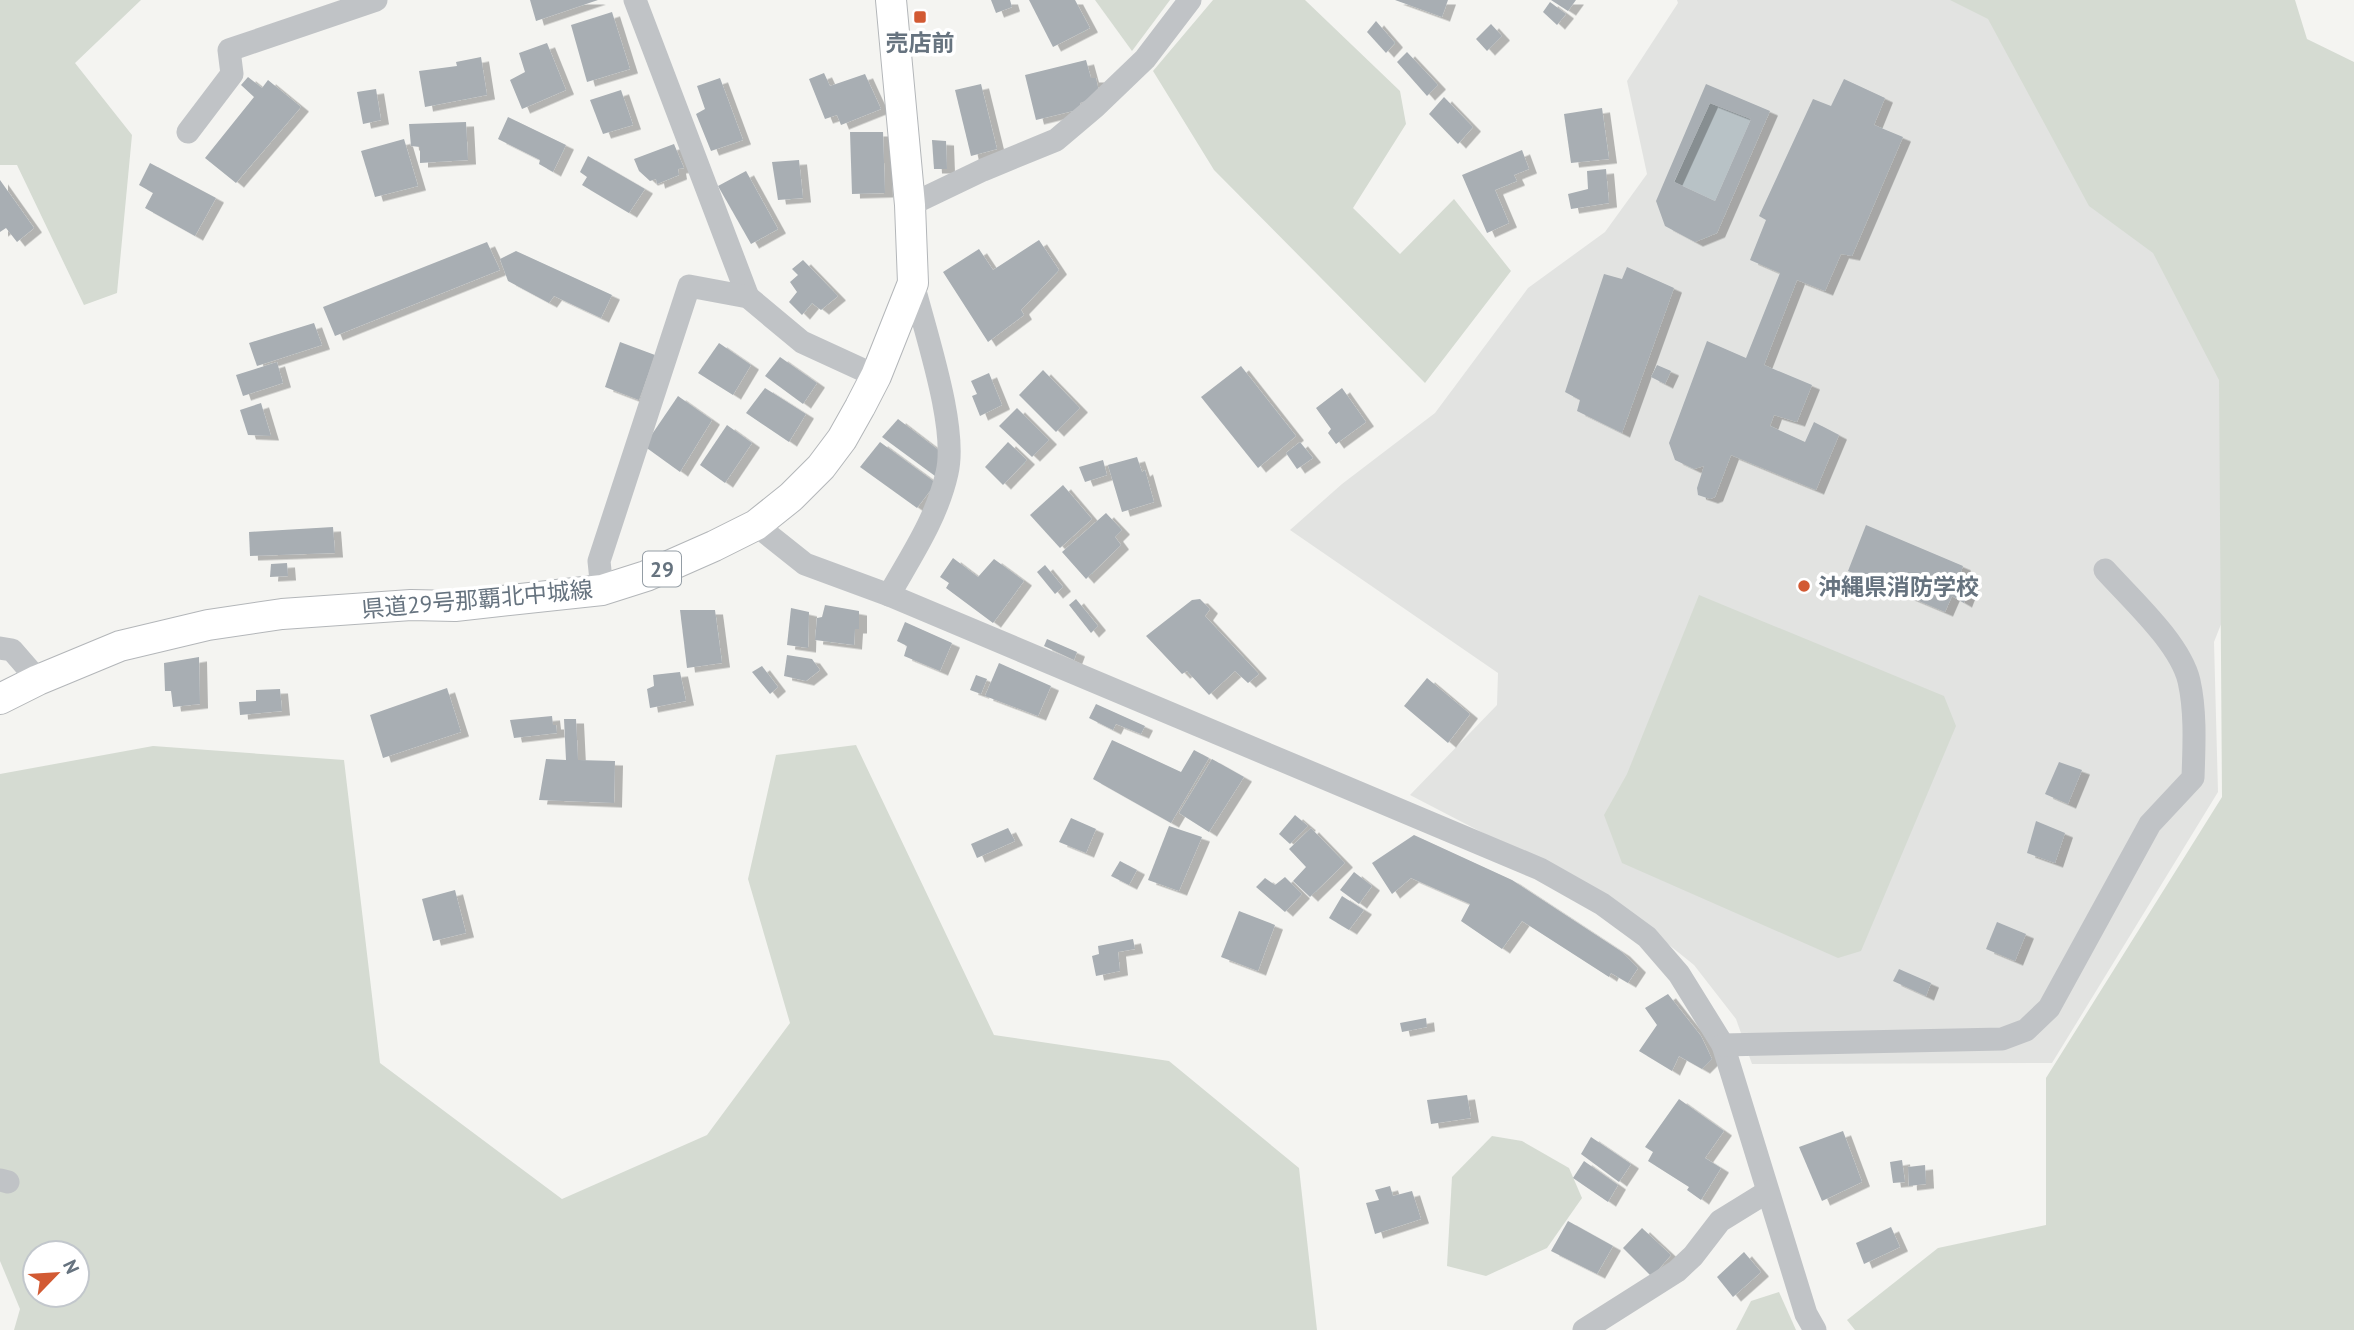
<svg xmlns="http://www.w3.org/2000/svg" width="2354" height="1330" font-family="'PT Sans','Noto Sans JP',sans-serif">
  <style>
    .built { fill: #e2e3e1 }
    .green { fill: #d5dbd2; fill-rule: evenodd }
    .water { fill: #b8c2c6 }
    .building { fill: #a8aeb3; fill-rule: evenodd; filter: url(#shadow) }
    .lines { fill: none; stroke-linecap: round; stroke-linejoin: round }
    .major-casing { stroke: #b3b6b9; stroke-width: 32 }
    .minor { stroke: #c0c3c6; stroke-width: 23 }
    .major { stroke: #fff; stroke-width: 30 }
    .poi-dot { fill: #d25a33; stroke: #fff; stroke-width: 2.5 }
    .labels { text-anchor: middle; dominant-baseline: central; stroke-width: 7; stroke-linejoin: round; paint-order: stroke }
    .shield { fill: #fff; stroke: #949da5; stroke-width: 2 }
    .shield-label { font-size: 21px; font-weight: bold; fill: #66737f }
    .poi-label { font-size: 23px; font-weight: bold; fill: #66737f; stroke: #fff }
    .street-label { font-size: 23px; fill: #66737f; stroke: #fff }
  </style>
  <defs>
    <filter id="shadow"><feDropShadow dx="8" dy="4.5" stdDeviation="0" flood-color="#0004"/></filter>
  </defs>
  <rect width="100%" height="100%" fill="#f4f4f1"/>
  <polygon class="built" points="1677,0 2117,0 2307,406 2214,642 2218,792 2052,1063 1752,1064 1736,1019 1694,965 1616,902 1410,795 1497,705 1498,673 1290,530 1342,484 1435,413 1528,288 1605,232 1647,174 1627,81 1678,3"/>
  <g class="green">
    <polygon points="0,0 141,0 75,63 132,135 117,293 84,305 17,165 0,165"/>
    <polygon points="1095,0 1170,0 1132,51"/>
    <polygon points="1213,0 1305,0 1400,91 1406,124 1353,208 1400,254 1454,199 1511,271 1425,383 1214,170 1153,71"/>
    <polygon points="1950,0 2295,0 2307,39 2354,62 2354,1330 1855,1330 1847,1320 1938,1248 2046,1225 2046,1078 2222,797 2219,380 2153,253 2089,206 1988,19"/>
    <polygon points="1699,595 1944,696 1956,726 1861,951 1838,958 1622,863 1604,815 1627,774"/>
    <path d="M856,745l138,290 175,26 130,107 18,162h-1303l6,-21 -20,-48v-487l153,-28 191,14 36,303 182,136 145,-64 83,-112 -42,-144 28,-124zM35,1253h42v42h-42z"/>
    <polygon points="1492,1136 1522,1141 1569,1168 1582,1198 1547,1248 1486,1276 1447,1266 1452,1177"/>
    <polygon points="1779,1292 1796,1330 1736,1330 1751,1301"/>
  </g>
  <polygon class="water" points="1710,103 1751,119 1715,201 1674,182"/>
  <g class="building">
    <polygon points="530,0 598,0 536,21"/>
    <polygon points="991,0 1010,0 1012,7 996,13"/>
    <polygon points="1029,0 1075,0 1090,28 1053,47"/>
    <polygon points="1395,0 1448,0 1442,17"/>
    <polygon points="1551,0 1576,0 1568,11"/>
    <polygon points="1550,2 1566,14 1557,25 1543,12"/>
    <polygon points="612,12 630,69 587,82 571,25"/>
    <polygon points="1376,21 1395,43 1386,53 1367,32"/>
    <polygon points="1491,24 1502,36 1487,51 1476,39"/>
    <polygon points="547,43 566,90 522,109 510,80 525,72 519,53"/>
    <polygon points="1407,52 1438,85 1427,96 1397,62"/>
    <polygon points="481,57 487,95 425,107 419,71 457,66 456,62"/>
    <polygon points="1086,60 1091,78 1096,78 1100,96 1080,103 1081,109 1036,120 1025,75"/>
    <polygon points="824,73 830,86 865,74 881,109 841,125 837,115 825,119 809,79"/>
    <polygon points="248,77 262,88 268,80 301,107 236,183 205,158 254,97 241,85"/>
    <polygon points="720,78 743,140 711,151 696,114 705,109 697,86"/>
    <polygon points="1844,79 1885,98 1874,125 1903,137 1852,256 1841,254 1825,291 1797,280 1764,365 1812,385 1797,422 1774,415 1770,426 1805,442 1814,422 1839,435 1816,490 1731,455 1715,497 1710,499 1698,495 1697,488 1704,466 1694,469 1675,460 1669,443 1707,341 1746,358 1780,273 1750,260 1766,220 1759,216 1813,99 1831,106"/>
    <polygon points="981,84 997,149 971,156 955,90"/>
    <path d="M1706,84l64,27 -53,122 -22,9 -30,-16 -9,-25zM1710,103l41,16 -36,82 -41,-19z"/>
    <polygon points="376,89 381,120 363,124 357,92"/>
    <polygon points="621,90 633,125 603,134 590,100"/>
    <polygon points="1444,97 1473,127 1458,144 1429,114"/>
    <polygon points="1602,108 1609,159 1571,163 1564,114"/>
    <polygon points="508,117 566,145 553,172 539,164 540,160 498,139"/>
    <polygon points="466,122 468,160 420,163 420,147 411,146 409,124"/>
    <polygon points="850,132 883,132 885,193 852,194"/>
    <polygon points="404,139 418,186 375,197 361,151"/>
    <polygon points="932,140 946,141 947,169 934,169"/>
    <polygon points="674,144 684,168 678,169 679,175 657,184 656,179 650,181 639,171 634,159"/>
    <polygon points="1522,150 1529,169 1514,175 1517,181 1495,190 1509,223 1487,233 1462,175"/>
    <polygon points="588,156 645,189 629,213 582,185 587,177 580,172"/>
    <polygon points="799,160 803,198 778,200 772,162"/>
    <polygon points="150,163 216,198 195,236 145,208 153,193 139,185"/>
    <polygon points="1606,169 1609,203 1571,209 1568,194 1588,189 1587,171"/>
    <polygon points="746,171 778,229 751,244 718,186"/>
    <polygon points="0,180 34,228 17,242 6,228 0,232"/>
    <polygon points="1039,240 1059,270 1021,310 1024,315 988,342 943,272 979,249 993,270"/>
    <polygon points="487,242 500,270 335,336 323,307"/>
    <polygon points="516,251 612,295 601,318 554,296 549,303 508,281 500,259"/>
    <polygon points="803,260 838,296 821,310 812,303 802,315 789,302 797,292 790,282 798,275 792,269"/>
    <polygon points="1627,267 1674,288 1622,433 1577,411 1580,400 1565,392 1604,274 1622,279"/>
    <polygon points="314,323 322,345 257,366 249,343"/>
    <polygon points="620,342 655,355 639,400 605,387"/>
    <polygon points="719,343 751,365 733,395 698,373"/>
    <polygon points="780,357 817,383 803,404 765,376"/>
    <polygon points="277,362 283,383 243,396 236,375"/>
    <polygon points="1657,365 1671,371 1665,384 1651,377"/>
    <polygon points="1241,366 1296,436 1258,468 1201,397"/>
    <polygon points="1043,370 1080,408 1056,432 1019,395"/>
    <polygon points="989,373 1002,405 980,416 972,396 977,394 971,381"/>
    <polygon points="765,388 806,414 789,442 746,413"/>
    <polygon points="1342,388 1366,422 1336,444 1328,433 1331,429 1316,408"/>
    <polygon points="678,396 712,420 680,472 644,446"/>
    <polygon points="261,403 271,436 248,435 240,410"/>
    <polygon points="1017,408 1049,440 1032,457 999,426"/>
    <polygon points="898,419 949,458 935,476 882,437"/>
    <polygon points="727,425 752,443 725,483 700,465"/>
    <polygon points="880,442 936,483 917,508 860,467"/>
    <polygon points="1008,442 1027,460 1003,485 985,467"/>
    <polygon points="1300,442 1313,458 1297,469 1286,453"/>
    <polygon points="1137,457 1142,472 1145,470 1154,502 1122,512 1108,465"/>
    <polygon points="1103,460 1107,475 1085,482 1079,467"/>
    <polygon points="1063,485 1092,519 1060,548 1030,515"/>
    <polygon points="1106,513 1122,530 1115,537 1121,545 1086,579 1062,552"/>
    <polygon points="1866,525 1963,566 1960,575 1973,580 1964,603 1952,596 1945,612 1848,571"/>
    <polygon points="333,527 335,553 250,556 249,532"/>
    <polygon points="953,558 978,577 994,559 1024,581 993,623 946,588 949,583 940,577"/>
    <polygon points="287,563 288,576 270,577 271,564"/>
    <polygon points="1045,565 1063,587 1055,594 1037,572"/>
    <polygon points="1076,599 1098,626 1091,633 1069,605"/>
    <polygon points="1200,599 1210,609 1205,616 1259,674 1248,683 1235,671 1209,695 1187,671 1182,674 1146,636 1192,600"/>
    <polygon points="825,605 859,611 859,629 855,629 854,645 815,640 817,618 822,617"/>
    <polygon points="791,608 809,612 808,648 787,645"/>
    <polygon points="680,610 715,610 722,663 687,668"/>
    <polygon points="905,622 952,643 940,671 904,656 907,646 897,641"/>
    <polygon points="1047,639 1077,652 1074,660 1044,646"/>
    <polygon points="787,655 812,659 820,670 806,681 784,676"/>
    <polygon points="199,657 200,704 173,707 171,691 165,691 164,663"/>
    <polygon points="999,663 1051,686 1038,716 985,696"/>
    <polygon points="762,666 778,687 770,694 752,672"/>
    <polygon points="680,672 686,701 650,708 647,689 654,686 653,675"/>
    <polygon points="976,675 987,679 981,694 970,690"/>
    <polygon points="1427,678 1470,714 1448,743 1404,706"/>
    <polygon points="447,688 461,732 383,758 370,715"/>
    <polygon points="280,689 282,711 240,715 239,702 256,701 256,690"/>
    <polygon points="1096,704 1145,726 1141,734 1116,724 1113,730 1089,718"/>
    <polygon points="552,716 553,725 556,725 557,733 514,738 510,720"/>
    <polygon points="564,719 576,719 578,760 615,761 614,803 539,800 546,759 566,760"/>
    <polygon points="1112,740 1181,772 1194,750 1209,758 1171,823 1093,779"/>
    <polygon points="1212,759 1244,777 1209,832 1179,813"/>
    <polygon points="2059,762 2082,770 2068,804 2045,794"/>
    <polygon points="1295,815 1308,826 1290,844 1279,834"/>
    <polygon points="1071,818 1096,829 1086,853 1059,842"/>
    <polygon points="2036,821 2065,833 2055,863 2027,853"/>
    <polygon points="1169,826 1202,837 1179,891 1148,880"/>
    <polygon points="1008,828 1015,841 977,858 971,844"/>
    <polygon points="1311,828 1345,863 1310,897 1293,881 1306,867 1289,849"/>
    <polygon points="1414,835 1512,880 1622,952 1638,968 1628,983 1611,973 1609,977 1522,921 1502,949 1461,921 1470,904 1411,878 1392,894 1372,863"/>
    <polygon points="1120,861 1137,870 1129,885 1111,876"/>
    <polygon points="1354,872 1372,886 1359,904 1340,890"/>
    <polygon points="1285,877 1302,894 1285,912 1256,887 1265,878 1275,885"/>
    <polygon points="455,890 466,933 433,941 422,899"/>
    <polygon points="1342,896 1364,910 1349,930 1329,918"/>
    <polygon points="1239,911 1275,925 1258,971 1221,957"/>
    <polygon points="1997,922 2026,934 2015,961 1986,949"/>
    <polygon points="1133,939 1135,949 1118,952 1120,971 1096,976 1092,956 1099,954 1098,946"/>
    <polygon points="1899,969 1931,983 1926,996 1893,981"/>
    <polygon points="1668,994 1701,1036 1712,1059 1702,1069 1679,1056 1672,1071 1639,1051 1657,1025 1645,1008"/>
    <polygon points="1426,1018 1427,1027 1402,1032 1400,1023"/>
    <polygon points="1467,1095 1471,1118 1431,1124 1427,1100"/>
    <polygon points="1679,1099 1724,1131 1705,1158 1721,1168 1701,1200 1687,1190 1689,1187 1648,1161 1653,1152 1645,1147"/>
    <polygon points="1843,1131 1862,1182 1822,1201 1799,1147"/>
    <polygon points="1591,1137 1631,1164 1619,1182 1581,1154"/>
    <polygon points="1902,1160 1905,1182 1893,1183 1890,1162"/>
    <polygon points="1584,1161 1618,1185 1608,1202 1573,1178"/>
    <polygon points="1925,1165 1926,1184 1909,1186 1908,1167"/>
    <polygon points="1390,1186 1393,1196 1412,1191 1421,1219 1375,1234 1366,1203 1379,1200 1375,1190"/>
    <polygon points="1568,1221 1613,1246 1597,1274 1551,1251"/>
    <polygon points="1891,1227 1900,1247 1864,1264 1856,1243"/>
    <polygon points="1642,1228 1671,1255 1652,1277 1623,1248"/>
    <polygon points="1744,1252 1761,1272 1733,1297 1717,1277"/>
  </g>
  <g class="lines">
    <g class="major-casing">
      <polyline id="major" points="0,699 38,680 120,646 208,625 282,614 411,605 455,606 602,590 646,576 714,546 756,525 791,497 821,467 842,439 860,407 876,376 913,283 910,205 891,0"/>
    </g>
    <g class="minor">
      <polyline points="635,0 748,297"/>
      <polyline points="188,132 232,74 229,50 376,0"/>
      <polyline points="910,205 983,170 1056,140 1095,107 1145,59 1190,0"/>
      <polyline points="756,525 805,564 889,595 1540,869 1602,904 1647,937 1679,974 1723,1045 1806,1314 1815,1330"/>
      <polyline points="602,590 599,561 689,286 748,297 802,342 876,376"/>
      <path d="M889,595c22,-39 48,-77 58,-122 11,-46 -22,-141 -34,-190"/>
      <polyline points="0,648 12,650 38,680"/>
      <path d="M1723,1045l279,-6 24,-9 23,-22 101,-184 43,-46c1,-31 3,-66 -4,-97 -9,-38 -58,-82 -84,-111"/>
      <polyline points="0,1180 8,1182"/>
      <polyline points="1584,1330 1677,1271 1693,1256 1720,1221 1767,1192"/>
    </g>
    <use href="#major" class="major"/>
  </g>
  <g class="poi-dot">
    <rect x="913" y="10" width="14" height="14" rx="3.5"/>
    <circle cx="1804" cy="586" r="7"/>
  </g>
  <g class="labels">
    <rect class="shield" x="643" y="551.5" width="38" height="35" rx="5"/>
    <g class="shield-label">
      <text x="662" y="569">29</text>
    </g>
    <g class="poi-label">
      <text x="920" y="42">売店前</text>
      <text x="1818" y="586" text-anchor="start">沖縄県消防学校</text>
    </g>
    <g class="street-label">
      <text transform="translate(477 599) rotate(-5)">県道29号那覇北中城線</text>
    </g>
  </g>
  <g transform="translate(56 1274) rotate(65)"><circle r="33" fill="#ffffff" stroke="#c2c7cc" stroke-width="2"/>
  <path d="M0-5L12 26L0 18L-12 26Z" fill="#d25a33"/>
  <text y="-10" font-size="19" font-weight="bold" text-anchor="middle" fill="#66737f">N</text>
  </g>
</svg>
